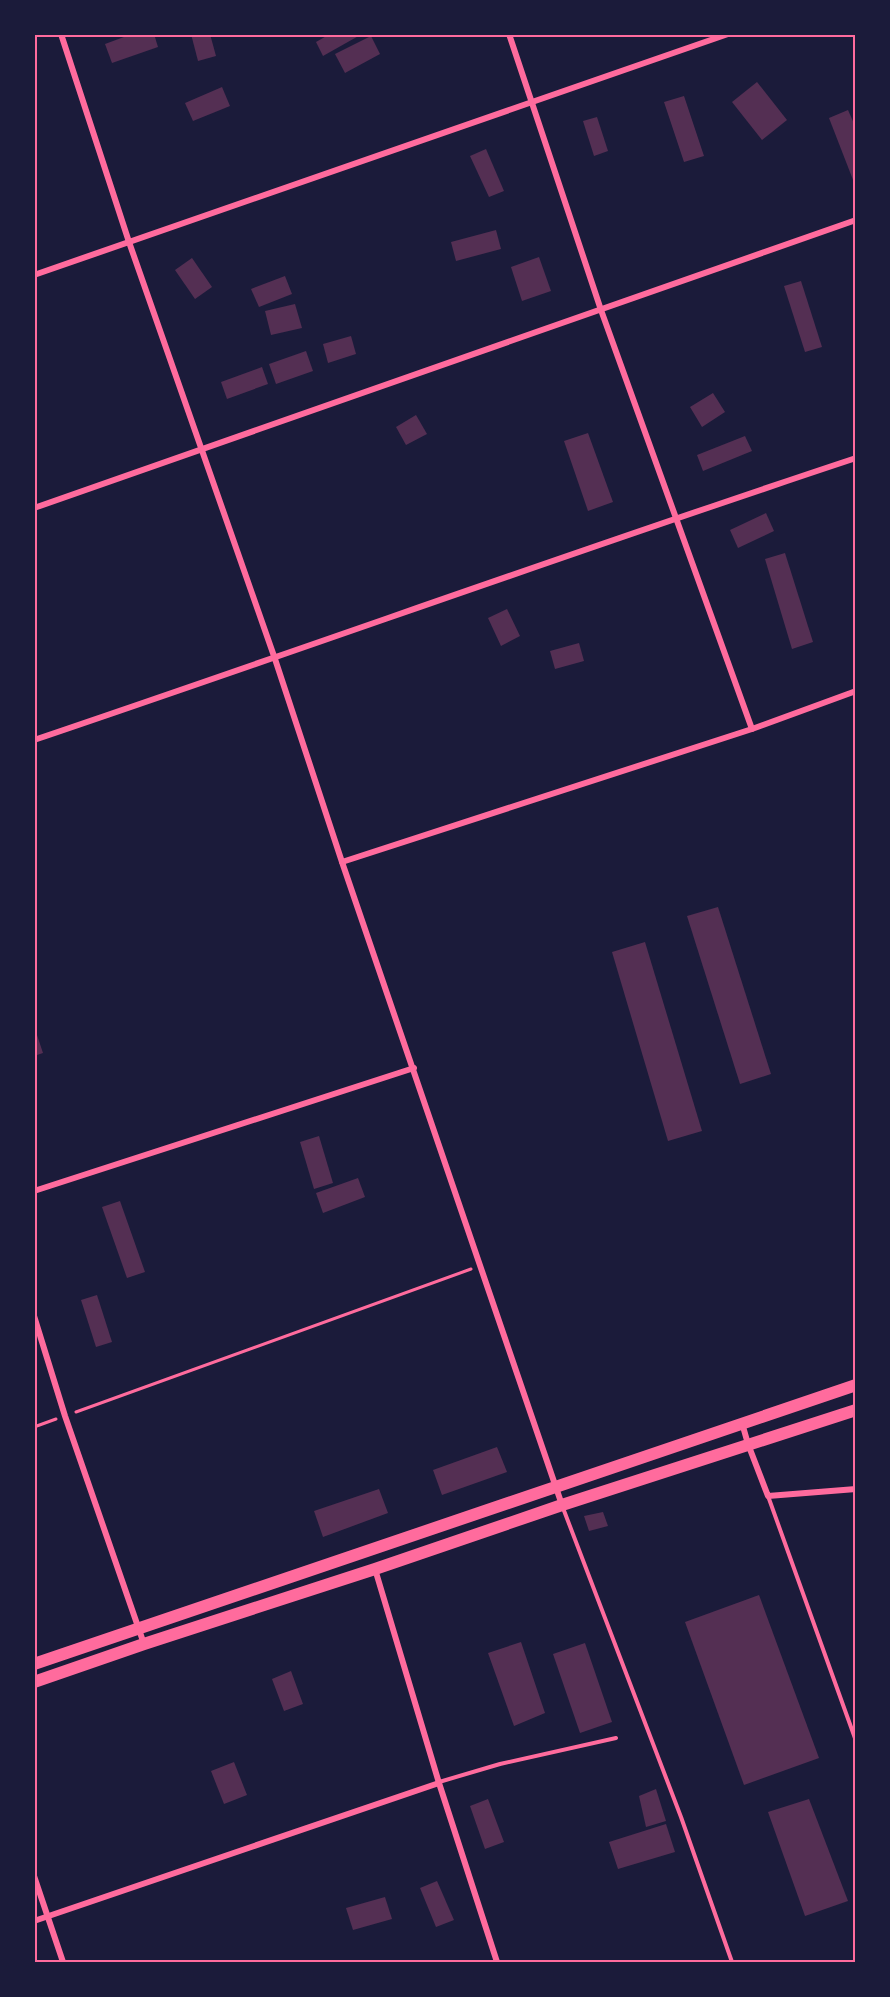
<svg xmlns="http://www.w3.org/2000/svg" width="890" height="1997" font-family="Figtree,sans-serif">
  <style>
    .building { fill: #542f53 }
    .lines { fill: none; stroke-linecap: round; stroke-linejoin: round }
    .path { stroke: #ff6b9d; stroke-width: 3 }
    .service { stroke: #ff6b9d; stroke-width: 4 }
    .minor { stroke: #ff6b9d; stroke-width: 6 }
    .primary { stroke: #ff6b9d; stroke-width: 12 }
    .neatline { fill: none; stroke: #ff6b9d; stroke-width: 2 }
  </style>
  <rect width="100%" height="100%" fill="#1b1b3a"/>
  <g class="building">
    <polygon points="132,34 154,34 158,47 112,63 105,44"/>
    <polygon points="191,34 210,34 216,56 198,61"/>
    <polygon points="330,34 362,34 323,56 316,42"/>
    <polygon points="371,36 380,54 345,73 335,54"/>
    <polygon points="757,82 787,120 762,140 732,102"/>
    <polygon points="222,87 230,106 193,121 185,103"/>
    <polygon points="684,96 704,156 684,162 664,102"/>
    <polygon points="848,110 856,128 855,185 829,118"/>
    <polygon points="597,117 608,151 594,156 583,121"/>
    <polygon points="486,149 504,191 489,197 470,156"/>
    <polygon points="496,230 501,249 456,261 451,242"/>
    <polygon points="539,257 551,291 522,301 511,267"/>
    <polygon points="192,258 212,287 195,299 175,270"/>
    <polygon points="285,276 292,294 259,307 251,289"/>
    <polygon points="801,281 822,347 805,352 784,286"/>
    <polygon points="295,304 302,328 271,335 265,311"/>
    <polygon points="351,336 356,354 328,363 323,344"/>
    <polygon points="306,351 313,371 276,384 269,364"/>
    <polygon points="262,367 268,384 227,399 221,382"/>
    <polygon points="713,393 725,412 702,427 690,407"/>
    <polygon points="416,415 427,434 406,445 396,427"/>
    <polygon points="588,433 613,502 588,511 564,441"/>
    <polygon points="745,436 752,451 703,471 697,455"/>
    <polygon points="766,513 774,531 738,548 730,530"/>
    <polygon points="785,553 813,642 792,649 765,559"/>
    <polygon points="507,609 520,636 501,646 488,618"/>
    <polygon points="579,643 584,661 555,669 550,651"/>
    <polygon points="718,907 771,1074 740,1084 687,916"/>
    <polygon points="645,942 702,1131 668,1141 612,952"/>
    <polygon points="35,1029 43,1053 34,1056 34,1030"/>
    <polygon points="319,1136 333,1183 314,1189 300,1142"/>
    <polygon points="358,1178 365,1197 323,1213 316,1193"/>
    <polygon points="120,1201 145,1272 127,1278 102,1207"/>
    <polygon points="97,1295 112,1342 96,1347 81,1300"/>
    <polygon points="497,1447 507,1472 442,1495 433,1470"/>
    <polygon points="379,1489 388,1513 323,1537 314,1511"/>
    <polygon points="603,1512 608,1526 589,1531 584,1516"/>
    <polygon points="759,1595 819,1758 744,1785 685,1622"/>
    <polygon points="521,1642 545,1713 514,1726 488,1653"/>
    <polygon points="585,1643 612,1722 580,1733 553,1654"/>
    <polygon points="291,1671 303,1704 284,1711 272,1679"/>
    <polygon points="234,1762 247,1795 224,1804 211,1771"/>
    <polygon points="656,1789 666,1821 646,1827 639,1796"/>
    <polygon points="488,1799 504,1842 485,1849 470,1806"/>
    <polygon points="809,1799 848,1901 805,1916 768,1812"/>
    <polygon points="666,1824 675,1852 618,1869 609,1842"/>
    <polygon points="437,1881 454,1920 436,1927 420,1888"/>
    <polygon points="385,1897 392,1919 353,1930 346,1908"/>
  </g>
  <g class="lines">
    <g class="path">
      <polyline points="76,1412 471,1269"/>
      <polyline points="34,1427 56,1419"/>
    </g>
    <g class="service">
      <polyline points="768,1496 856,1741"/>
      <polyline points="563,1508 681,1817 732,1962"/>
      <polyline points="439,1782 500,1764 616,1738"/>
    </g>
    <g class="minor">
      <polyline points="61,34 129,242 275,659 342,862 562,1505"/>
      <polyline points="509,34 601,310 752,729"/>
      <polyline points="34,275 728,34"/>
      <polyline points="34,508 856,220"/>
      <path d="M34,740c275,-93 547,-191 822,-282"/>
      <polyline points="342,862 752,729 856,691"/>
      <polyline points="34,1191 414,1068"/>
      <polyline points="34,1316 65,1416 144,1644"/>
      <polyline points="742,1423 748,1444 768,1496 856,1489"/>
      <polyline points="375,1569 439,1783 497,1962"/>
      <polyline points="34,1876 63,1962"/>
      <polyline points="34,1921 439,1783"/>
    </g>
    <g class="primary">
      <polyline points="34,1664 856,1385"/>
      <polyline points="34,1682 144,1644 375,1569 562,1505 856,1410"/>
    </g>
  </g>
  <rect width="890" height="1997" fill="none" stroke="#1b1b3a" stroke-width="72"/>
  <rect x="36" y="36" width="818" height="1925" class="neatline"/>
</svg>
